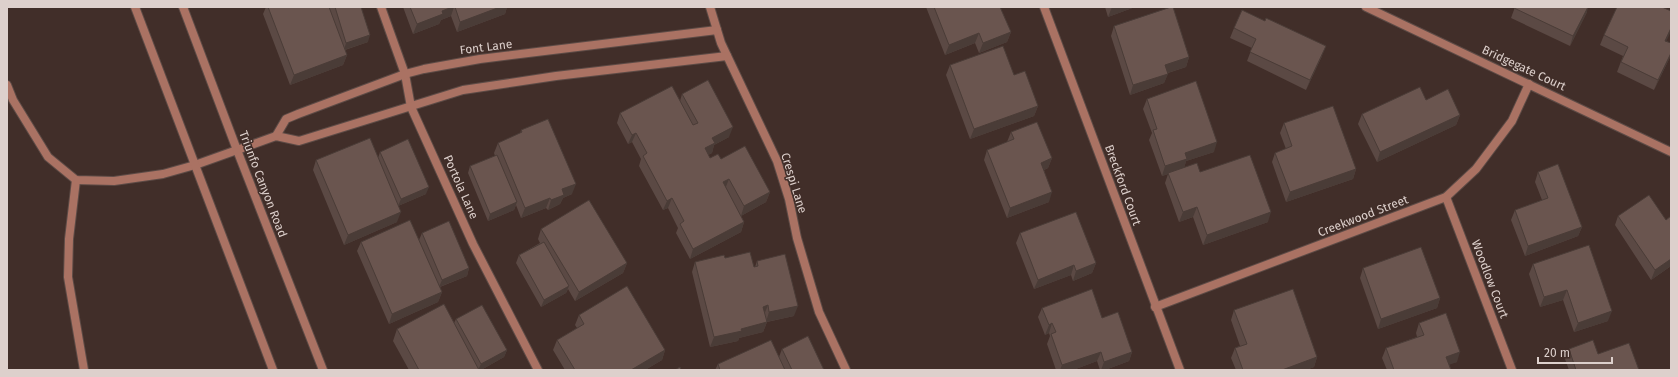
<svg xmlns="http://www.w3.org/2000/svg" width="1678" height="377" font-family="'Fira Sans',sans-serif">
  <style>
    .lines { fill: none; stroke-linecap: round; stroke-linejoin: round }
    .minor-casing { stroke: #5d4b46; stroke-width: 10 }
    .tertiary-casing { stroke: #5d4b46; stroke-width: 10 }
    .minor { stroke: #aa7263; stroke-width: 8 }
    .tertiary { stroke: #aa7263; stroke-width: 8 }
    .wall { fill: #5b4944 }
    .shaded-wall { fill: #4a3c37 }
    .building { fill: #6a554f; stroke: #4a3c37 }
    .labels { text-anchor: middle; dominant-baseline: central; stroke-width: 3; stroke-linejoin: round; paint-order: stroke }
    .street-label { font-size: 12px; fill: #ddd0cc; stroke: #412e29 }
  </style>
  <rect width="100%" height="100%" fill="#412e29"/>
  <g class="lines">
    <g class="minor-casing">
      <g id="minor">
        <polyline points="381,7 405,74 411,107 473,244 538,370"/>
        <polyline points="710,7 721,43 777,161 789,199 797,238 819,312 846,370"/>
        <polyline points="1044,7 1180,370"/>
        <polyline points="1366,7 1671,152"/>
        <polyline points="7,85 13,100 48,157 76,180 114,181 163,174 195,165 276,136 299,141 463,90 556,76 727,56"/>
        <polyline points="276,136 286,119 298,114 405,74 424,69 480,59 717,30"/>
        <polyline points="76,180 69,239 68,277 84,370"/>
        <polyline points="1446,197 1512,370"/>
        <polyline points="1155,307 1446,197 1476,169 1512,121 1529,84"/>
      </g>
    </g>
    <g class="tertiary-casing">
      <g id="tertiary">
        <polyline points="135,7 273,370"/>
        <polyline points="183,7 237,150 323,370"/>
      </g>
    </g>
    <use href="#minor" class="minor"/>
    <use href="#tertiary" class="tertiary"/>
  </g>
  <g class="wall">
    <polygon points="266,7 329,7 336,26 329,7 361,7 368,42 345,50 347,55 343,65 290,85 263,14"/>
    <polygon points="403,7 507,7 505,14 457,32 451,16 441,20 439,24 413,34"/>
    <polygon points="926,7 1000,7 1011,32 1007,42 979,53 975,43 945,55"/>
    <polygon points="1105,7 1135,7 1108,17"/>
    <polygon points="1515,7 1587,12 1570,46 1511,18"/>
    <polygon points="1114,26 1189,57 1186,67 1168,73 1164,83 1130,95 1111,36"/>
    <polygon points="1234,28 1322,56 1306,90 1247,61 1252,48 1230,38"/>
    <polygon points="1604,35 1666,41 1671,43 1671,55 1654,90 1617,72 1623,56 1600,45"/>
    <polygon points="950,65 1038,106 1034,116 970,139 946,75"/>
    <polygon points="682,94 729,137 714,145 712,153 708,155 710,158 721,159 770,192 766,202 741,216 744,222 741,232 690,259 676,233 678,228 668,208 663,210 639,166 641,159 632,142 628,144 617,123 620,113 680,101"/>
    <polygon points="1147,99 1214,152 1186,161 1184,168 1200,172 1268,222 1203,245 1193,217 1179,222 1165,183 1168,174 1162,176 1149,140 1152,133 1143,109"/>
    <polygon points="1426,100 1460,115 1456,125 1377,162 1358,124 1362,114"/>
    <polygon points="1284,123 1356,169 1353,179 1286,202 1272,162 1275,153 1286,149 1280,133"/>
    <polygon points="521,130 572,194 563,198 560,204 548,210 546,208 521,218 516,205 514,210 488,221 468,173 470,166 495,156 494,153 498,143 520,134"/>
    <polygon points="1011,132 1052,158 1048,168 1044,170 1049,202 1007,218 984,160 987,150 1007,142"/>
    <polygon points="380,152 426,194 398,206 397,222 344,245 313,170 316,160 378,158"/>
    <polygon points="1538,172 1582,227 1578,236 1525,256 1511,220 1515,210 1542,200 1535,182"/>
    <polygon points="1618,216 1666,220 1671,216 1671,266 1651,280 1615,225"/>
    <polygon points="541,229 627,263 623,273 575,301 568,289 566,293 541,307 516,263 519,255 540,243 538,239"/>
    <polygon points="422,233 469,268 467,276 440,287 442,292 438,302 389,324 357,251 361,242 419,240"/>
    <polygon points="1020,233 1096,263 1092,273 1073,281 1071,275 1034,289 1016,243"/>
    <polygon points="757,261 794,316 767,322 763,332 739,338 738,341 710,347 692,272 695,262 754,267 755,267"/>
    <polygon points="1533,264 1608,321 1574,332 1563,300 1540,307 1529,274"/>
    <polygon points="1363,268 1440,298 1437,308 1378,329 1360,278"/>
    <polygon points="1042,308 1102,318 1132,352 1129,361 1105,370 1100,370 1097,361 1073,370 1056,370 1047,344 1050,336 1049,333 1045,335 1038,317"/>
    <polygon points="1234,310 1317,357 1314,367 1306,370 1236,370 1231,358 1235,348 1240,346 1231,320"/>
    <polygon points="579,315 665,350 662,360 645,370 565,370 553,350 557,340 577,328 575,325"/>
    <polygon points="456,319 507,350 504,357 481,370 409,370 393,341 397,329 454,323"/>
    <polygon points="1419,323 1457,362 1449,364 1451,370 1387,370 1382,358 1386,348 1417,337 1416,333"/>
    <polygon points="782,349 824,370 715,370 718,364 779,357"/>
    <polygon points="1569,349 1598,354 1639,370 1569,370 1565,359"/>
  </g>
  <g class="shaded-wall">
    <polygon points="452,7 454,7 451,16 441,20 439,24 413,34 417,24 442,11"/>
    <polygon points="500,7 507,7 505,14 457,32 460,22"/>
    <polygon points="1112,7 1135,7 1108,17"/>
    <polygon points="1588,7 1587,12 1570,46 1573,36"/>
    <polygon points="1671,28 1671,31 1662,51 1665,41"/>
    <polygon points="1011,32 1007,42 979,53 983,43"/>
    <polygon points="979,33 975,43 945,55 949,45"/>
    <polygon points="370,35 368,42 344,50 346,43"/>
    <polygon points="1326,46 1322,56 1306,90 1310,80"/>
    <polygon points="1671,53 1671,55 1654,90 1658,80"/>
    <polygon points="347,55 343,65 290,85 294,75"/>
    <polygon points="1189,57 1186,67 1161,75 1165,65"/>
    <polygon points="1168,74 1164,83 1130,95 1133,85"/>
    <polygon points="1038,106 1034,116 970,139 974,129"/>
    <polygon points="1460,115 1456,125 1377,162 1380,152"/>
    <polygon points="733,127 729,137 714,145 712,153 701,158 705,148 712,138"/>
    <polygon points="636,133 632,142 628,144 632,135"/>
    <polygon points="1217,142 1214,152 1186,161 1184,169 1162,176 1165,166 1185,153"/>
    <polygon points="1052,158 1048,168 1037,173 1041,163"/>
    <polygon points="1356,169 1353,179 1286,202 1290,192"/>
    <polygon points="729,179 725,189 723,182"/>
    <polygon points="576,184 572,194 563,198 560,204 548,210 551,200 562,189"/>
    <polygon points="429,187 426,194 398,206 401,199"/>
    <polygon points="770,192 766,202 741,216 744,206"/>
    <polygon points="1052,192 1049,202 1007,218 1010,208"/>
    <polygon points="550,198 546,208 521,218 525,208"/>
    <polygon points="672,198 668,208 663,210 667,201"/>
    <polygon points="517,202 514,210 488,221 490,214"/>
    <polygon points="1197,207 1193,217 1179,222 1183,212"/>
    <polygon points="401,212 397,222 344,245 348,235"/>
    <polygon points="1271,212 1268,222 1203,245 1207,235"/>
    <polygon points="744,222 741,232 690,259 693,249"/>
    <polygon points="1582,227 1578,236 1525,256 1528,246"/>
    <polygon points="1671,259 1671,266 1651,280 1655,270"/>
    <polygon points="627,263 623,273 575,301 579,292"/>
    <polygon points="1096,263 1092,273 1073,281 1076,271"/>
    <polygon points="1074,265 1071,275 1034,289 1038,280"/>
    <polygon points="469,268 467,276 439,287 442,280"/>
    <polygon points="569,286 566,293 541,307 544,300"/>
    <polygon points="1567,290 1563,300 1540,307 1544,297"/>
    <polygon points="442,292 438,302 389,324 392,314"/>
    <polygon points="1440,298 1437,308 1378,329 1381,319"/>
    <polygon points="768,305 764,315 763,307"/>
    <polygon points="798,306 794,316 766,322 769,312"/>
    <polygon points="1612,311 1608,321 1574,332 1578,323"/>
    <polygon points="767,322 763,332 739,338 738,341 710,347 714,337 741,329"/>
    <polygon points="1052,323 1049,333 1045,335 1049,325"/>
    <polygon points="507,350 504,357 481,370 478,370 481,364"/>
    <polygon points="665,350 662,360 645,370 631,370"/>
    <polygon points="1101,352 1097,361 1073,370 1060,370 1062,365"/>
    <polygon points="1132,352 1129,361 1105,370 1101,370 1104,362"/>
    <polygon points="1460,352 1457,362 1443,367 1446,357"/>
    <polygon points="1317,357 1314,367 1306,370 1282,370"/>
  </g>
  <g class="building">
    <polygon points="268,7 329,7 347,55 294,75"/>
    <polygon points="335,7 361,7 370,35 346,43"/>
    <polygon points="410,7 452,7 442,11 443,14 417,24"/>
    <polygon points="455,7 500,7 460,22"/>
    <polygon points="934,7 1000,7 1011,32 983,43 979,33 949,45"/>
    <polygon points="1171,7 1173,7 1189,57 1165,65 1168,74 1133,85 1114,26"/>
    <polygon points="1515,7 1588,7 1573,36 1514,8"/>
    <polygon points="1617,7 1662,7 1671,11 1671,28 1665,41 1671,43 1671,53 1658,80 1621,62 1628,47 1604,35"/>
    <polygon points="1242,10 1265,21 1266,18 1326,46 1310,80 1250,52 1256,39 1234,28"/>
    <polygon points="1003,46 1014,75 1025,71 1038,106 974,129 950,65"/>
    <polygon points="708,80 733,127 712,138 715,143 705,148 710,158 718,154 721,159 745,146 770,192 744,206 729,179 723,182 744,222 693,249 680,224 684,221 672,198 667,201 643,156 647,153 636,133 632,135 620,113 672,86 693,125 698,123 682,94"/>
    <polygon points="1196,81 1217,142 1185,153 1187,159 1165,166 1153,130 1157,129 1147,99"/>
    <polygon points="1420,87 1426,100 1448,89 1460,115 1380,152 1362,114"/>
    <polygon points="1333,106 1356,169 1290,192 1275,153 1292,146 1284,123"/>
    <polygon points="548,119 576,184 562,189 564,195 551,200 550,198 525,208 498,143 522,132 521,130"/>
    <polygon points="1037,122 1052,158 1041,163 1052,192 1010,208 987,150 1014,139 1011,132"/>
    <polygon points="370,138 401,212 348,235 316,160"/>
    <polygon points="408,139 429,187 401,199 380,152"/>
    <polygon points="497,155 517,202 490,214 470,166"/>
    <polygon points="1250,155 1271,212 1207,235 1197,207 1183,212 1168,173 1197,163 1200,172"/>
    <polygon points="1558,164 1582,227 1528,246 1515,210 1548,198 1538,172"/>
    <polygon points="1649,195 1666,220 1671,216 1671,259 1655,270 1618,216"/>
    <polygon points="589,200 627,263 579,292 541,229"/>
    <polygon points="1076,212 1096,263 1076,271 1074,265 1038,280 1020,233"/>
    <polygon points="410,220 442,292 392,314 361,242"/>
    <polygon points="449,221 469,268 442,280 422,233"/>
    <polygon points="544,242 569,286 544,300 519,255"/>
    <polygon points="1589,245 1612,311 1578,323 1567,290 1544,297 1533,264"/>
    <polygon points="1421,247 1440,298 1381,319 1363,268"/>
    <polygon points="750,252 754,267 758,266 757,261 785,254 798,306 769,312 768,305 763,307 767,322 741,329 742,331 714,337 695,262 724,255 725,258"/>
    <polygon points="627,286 665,350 631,370 575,370 557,340 584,324 579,315"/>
    <polygon points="1092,289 1102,318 1118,312 1132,352 1104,362 1101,352 1062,365 1051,334 1056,332 1052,323 1049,325 1042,308"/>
    <polygon points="1293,289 1317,357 1282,370 1243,370 1235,348 1247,344 1234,310"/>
    <polygon points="444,304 479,370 419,370 397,329"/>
    <polygon points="482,305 507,350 481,364 456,319"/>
    <polygon points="1446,313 1460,352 1446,357 1451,370 1394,370 1386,348 1424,335 1419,323"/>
    <polygon points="808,336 824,370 792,370 782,349"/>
    <polygon points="771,340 785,370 720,370 718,364"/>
    <polygon points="1593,340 1598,354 1629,343 1639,370 1576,370 1569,349"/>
    <polygon points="680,367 681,370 675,370"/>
  </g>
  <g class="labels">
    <g class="street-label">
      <text transform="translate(486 47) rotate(-7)">Font Lane</text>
      <text transform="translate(1524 68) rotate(25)">Bridgegate Court</text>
      <text transform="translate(794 183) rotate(73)">Crespi Lane</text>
      <text transform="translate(263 184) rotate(69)">Triunfo Canyon Road</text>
      <text transform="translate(1123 185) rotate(70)">Breckford Court</text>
      <text transform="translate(461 187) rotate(66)">Portola Lane</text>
      <text transform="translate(1363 216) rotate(-21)">Creekwood Street</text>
      <text transform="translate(1490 279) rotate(69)">Woodlow Court</text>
    </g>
  </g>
  <rect width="1678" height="377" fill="none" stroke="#ddd0cc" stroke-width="16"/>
  <path d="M1538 357v6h74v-6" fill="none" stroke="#ddd0cc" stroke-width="2"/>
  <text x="1544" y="357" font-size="12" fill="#ddd0cc" stroke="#412e29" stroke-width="3" paint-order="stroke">20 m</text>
</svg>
